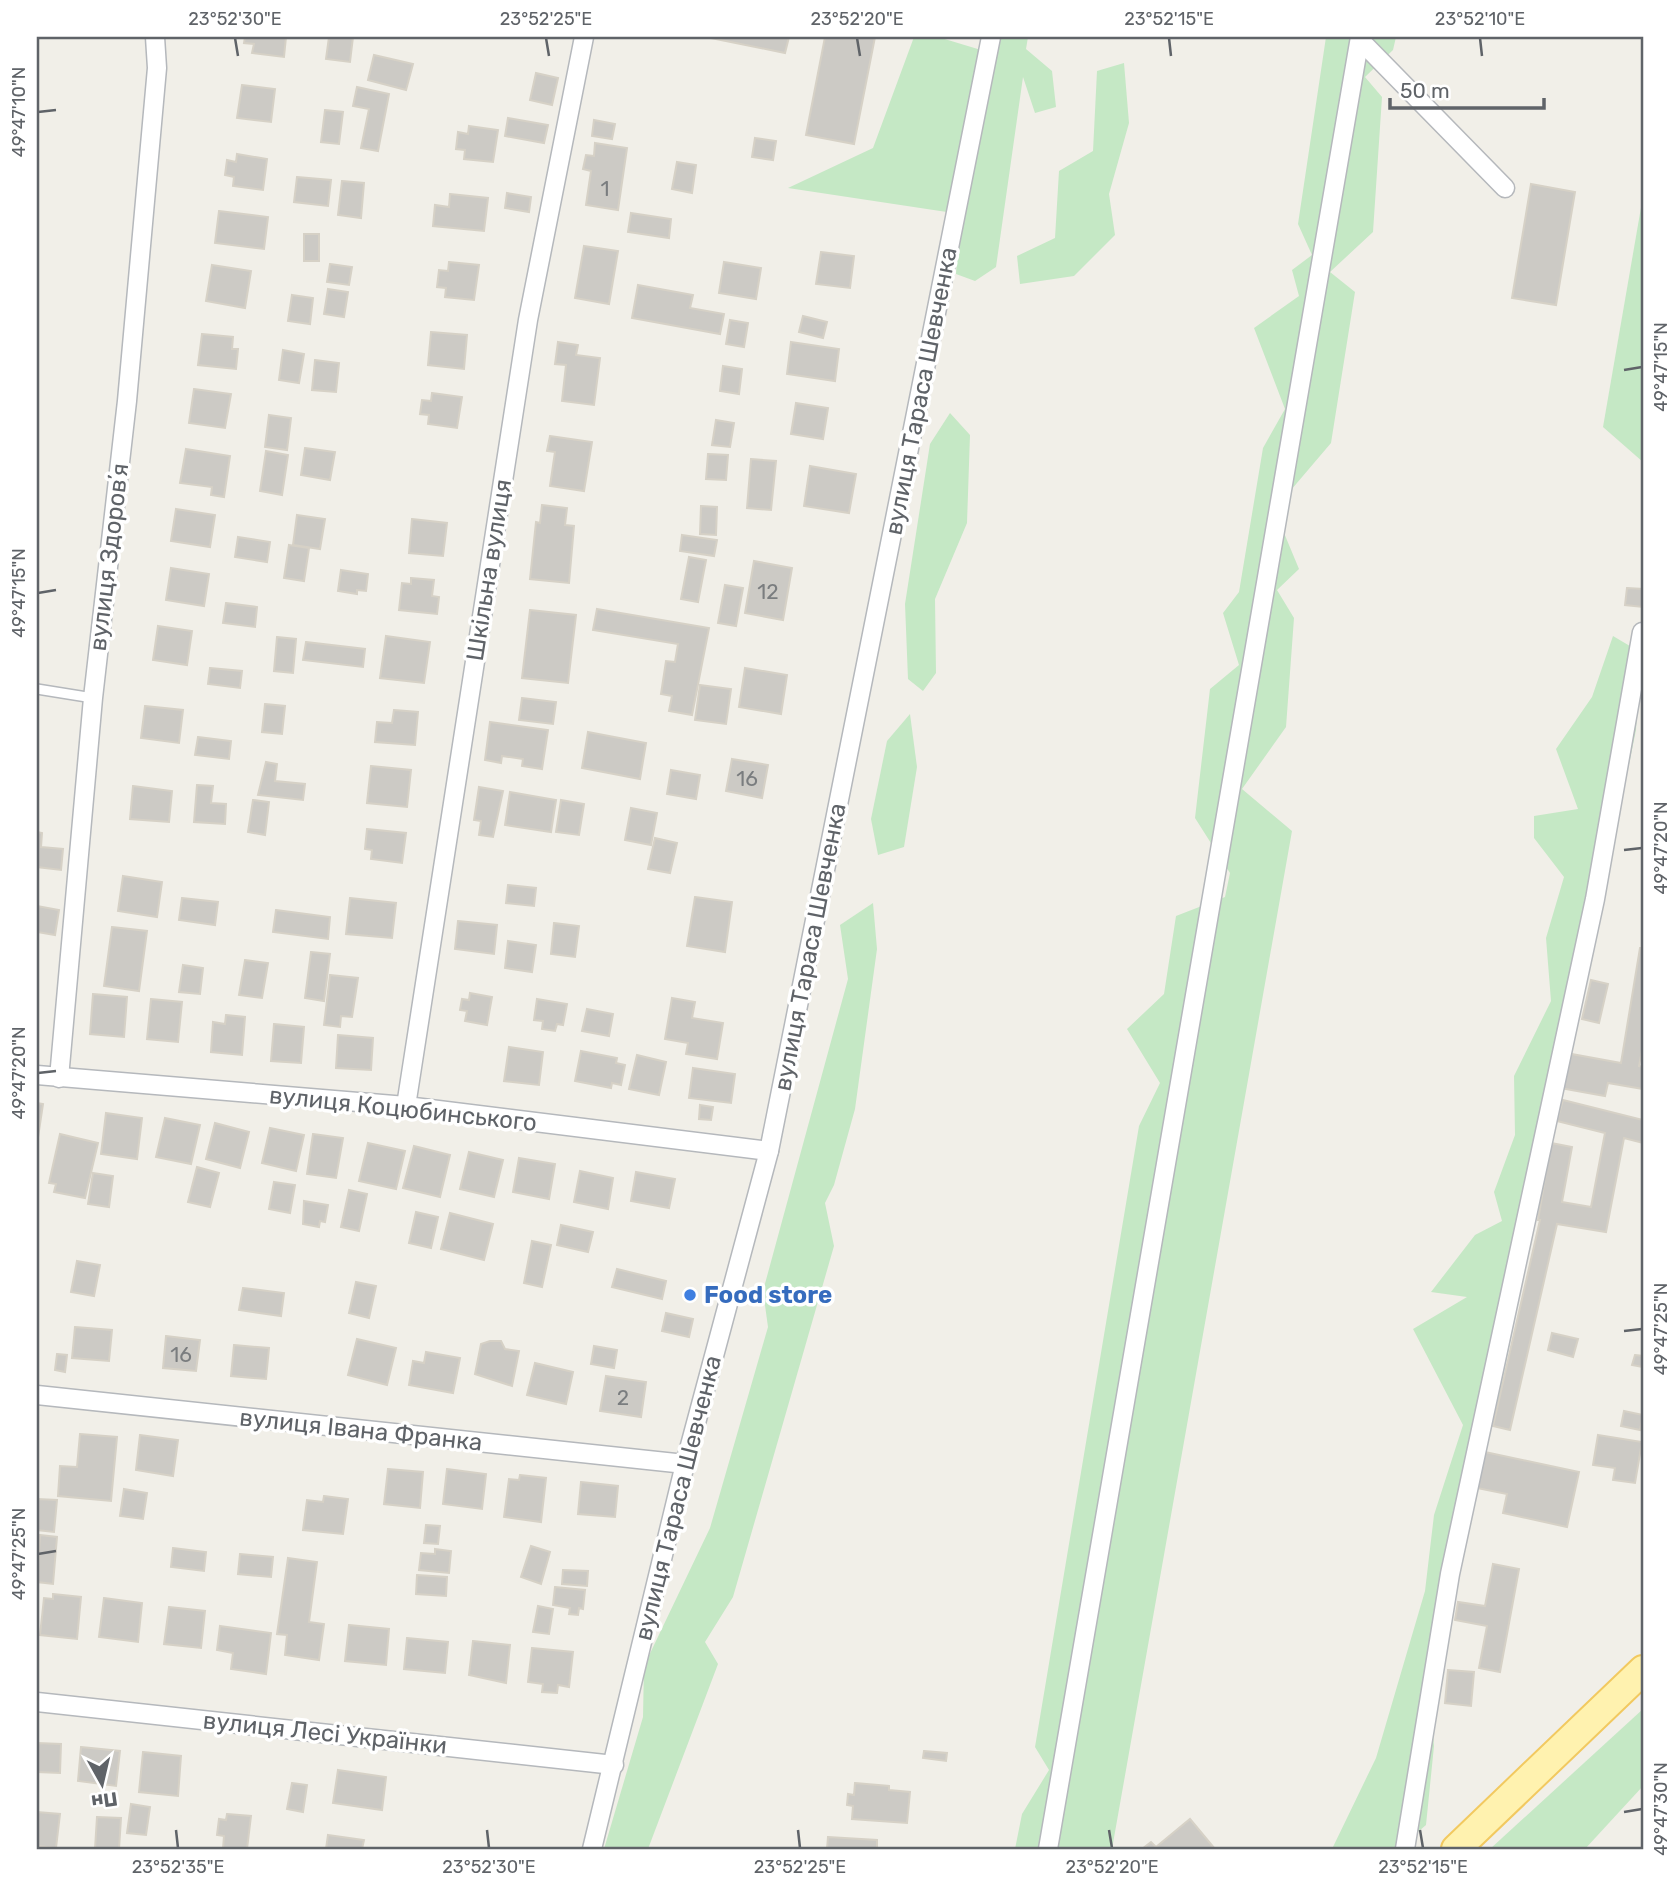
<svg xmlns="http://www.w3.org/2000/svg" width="1680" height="1886" font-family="Rubik,sans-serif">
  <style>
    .green { fill: #c5e8c5 }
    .building { fill: #cccac5; stroke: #d6d1c6; stroke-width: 2 }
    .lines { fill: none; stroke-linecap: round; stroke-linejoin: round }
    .lane-casing { stroke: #b5b8bc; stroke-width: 12 }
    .street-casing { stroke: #b5b8bc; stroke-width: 21 }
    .primary-casing { stroke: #f2c960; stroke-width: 32 }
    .lane { stroke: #fff; stroke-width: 9 }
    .street { stroke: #fff; stroke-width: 18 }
    .primary { stroke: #fff2af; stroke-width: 28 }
    .ticks { fill: none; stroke: #5f6368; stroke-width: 2.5 }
    .shop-dot { fill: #3f7fe0; stroke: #fff; stroke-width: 2.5 }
    .labels { text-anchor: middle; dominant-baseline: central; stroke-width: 7; stroke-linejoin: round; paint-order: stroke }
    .number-label { font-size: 21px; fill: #7a7d7f }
    .street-label { font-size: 24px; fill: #5f6368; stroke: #fff }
    .shop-label { font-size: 24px; font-weight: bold; fill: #366cbe; stroke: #fff; text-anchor: start }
    .neatline { fill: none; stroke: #5f6368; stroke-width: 2.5 }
    .ticks-label { font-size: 18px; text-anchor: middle; fill: #5f6368 }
  </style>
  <rect width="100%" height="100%" fill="#f1efe8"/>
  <g class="green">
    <polygon points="914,37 938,37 991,53 990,37 1028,37 1026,49 1052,71 1056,107 1035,113 1023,77 996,267 975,281 956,274 960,214 788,188 873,148"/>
    <polygon points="1326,37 1396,37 1393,50 1365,77 1382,97 1373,232 1330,272 1355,292 1331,443 1291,490 1284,533 1299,569 1277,590 1294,618 1286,727 1242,789 1292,831 1112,1849 1015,1849 1022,1814 1049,1770 1035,1747 1139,1126 1160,1083 1127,1029 1164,994 1176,916 1225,897 1230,873 1195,818 1210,689 1239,665 1223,613 1239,592 1263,448 1285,409 1254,328 1299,296 1292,270 1312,255 1298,224"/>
    <polygon points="1124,63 1129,123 1109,194 1115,235 1074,276 1020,284 1017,256 1055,238 1059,171 1093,151 1097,71"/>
    <polygon points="1643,196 1643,462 1603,427"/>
    <polygon points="950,413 970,435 967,523 935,599 936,673 923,691 908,679 905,604 930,444"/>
    <polygon points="1613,636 1640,652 1636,730 1498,1401 1475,1445 1468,1533 1427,1665 1434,1746 1426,1825 1398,1849 1332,1849 1376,1758 1425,1591 1434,1515 1463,1425 1413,1329 1467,1297 1431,1292 1475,1235 1502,1221 1494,1192 1515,1135 1514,1076 1551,1001 1546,938 1564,877 1534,838 1534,816 1578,809 1556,749 1592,697"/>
    <polygon points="910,714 917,767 904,847 878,855 871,819 887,741"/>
    <polygon points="873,903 877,949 855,1109 834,1185 825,1203 834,1246 733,1597 705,1642 718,1664 648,1849 604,1849 643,1717 644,1666 710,1528 768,1327 763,1291 848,979 840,925"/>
    <polygon points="1643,1709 1643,1786 1585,1849 1490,1849"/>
  </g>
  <g class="building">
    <polygon points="245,37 286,37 284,57 252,53 254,44 244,43"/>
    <polygon points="329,37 353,37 350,62 326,59"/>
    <polygon points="706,37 789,37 785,53"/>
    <polygon points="825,37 875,37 854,144 806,135"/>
    <polygon points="374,55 413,64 406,90 368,80"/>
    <polygon points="536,73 558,78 552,105 530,100"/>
    <polygon points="242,85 275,89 271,122 237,118"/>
    <polygon points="357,87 389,94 378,151 361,148 369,109 353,106"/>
    <polygon points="325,110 343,112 339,144 321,142"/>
    <polygon points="508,118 548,125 544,143 505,136"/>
    <polygon points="594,120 615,124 612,139 592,136"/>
    <polygon points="469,126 498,130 493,162 464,159 465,150 456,149 458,132 468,134"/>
    <polygon points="755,138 776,141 773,160 752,157"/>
    <polygon points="595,143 627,148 618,210 586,205 591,171 583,169 586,155 594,156"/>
    <polygon points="237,154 267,159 263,190 233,186 234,177 225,175 227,160 236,162"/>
    <polygon points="677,162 696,165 692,193 672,189"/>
    <polygon points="297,177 331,180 328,206 294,202"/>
    <polygon points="342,181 364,183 361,218 338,215"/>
    <polygon points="1531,184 1575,192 1556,305 1512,298"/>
    <polygon points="507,193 531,197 529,212 505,208"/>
    <polygon points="450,194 488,198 484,231 433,226 435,205 449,207"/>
    <polygon points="219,211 268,217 264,249 215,243"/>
    <polygon points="631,213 671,219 669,238 628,232"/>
    <rect x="304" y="234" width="15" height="27"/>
    <polygon points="584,246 618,251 609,304 575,298"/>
    <polygon points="821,252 854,256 850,288 816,284"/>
    <polygon points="449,262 479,265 474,300 445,297 446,288 437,287 439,270 448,271"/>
    <polygon points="724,262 761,268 756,299 719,293"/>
    <polygon points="330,264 352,267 349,285 327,282"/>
    <polygon points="212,265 251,271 245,308 206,301"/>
    <polygon points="638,285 693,295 690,308 724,314 720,334 632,318"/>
    <polygon points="328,289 348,292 344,317 324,314"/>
    <polygon points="292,295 313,298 310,324 288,321"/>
    <polygon points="803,316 827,322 823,338 799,332"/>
    <polygon points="730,320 748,323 744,347 726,344"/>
    <polygon points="431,332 467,335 464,369 428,365"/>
    <polygon points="202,334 233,337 232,349 238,349 236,369 198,365"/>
    <polygon points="558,342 578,345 576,355 600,358 594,405 562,401 566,365 555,364"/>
    <polygon points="791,342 839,349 835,381 787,374"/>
    <polygon points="283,350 304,354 299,383 279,380"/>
    <polygon points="315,360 339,363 336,392 312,390"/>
    <polygon points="723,366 742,369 739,394 720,391"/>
    <polygon points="194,389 231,394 225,428 189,423"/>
    <polygon points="432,393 462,397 457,428 428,424 429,415 420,414 422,400 431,401"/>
    <polygon points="796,403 828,408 823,439 791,434"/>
    <polygon points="269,415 291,418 287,450 265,447"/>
    <polygon points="716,420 734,423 730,447 712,445"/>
    <polygon points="550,436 592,442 584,491 550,486 555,452 547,451"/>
    <polygon points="305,448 335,452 330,480 301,475"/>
    <polygon points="186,449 230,456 224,497 211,495 212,487 180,483"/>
    <polygon points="266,451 288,455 282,495 260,491"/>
    <polygon points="708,454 728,455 726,480 706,479"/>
    <polygon points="751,459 776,461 771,510 747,508"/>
    <polygon points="810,466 856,474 849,513 804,506"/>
    <polygon points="542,505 567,508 565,525 574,526 569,583 530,579 536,522 540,523"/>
    <polygon points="701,506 717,507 716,535 700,534"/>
    <polygon points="176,509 215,515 210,547 171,541"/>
    <polygon points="297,515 325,519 320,549 293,545"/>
    <polygon points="412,519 447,523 443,556 409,553"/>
    <polygon points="682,535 717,540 714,556 680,551"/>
    <polygon points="238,537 270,542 267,562 235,557"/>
    <polygon points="289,545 309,548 304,581 284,578"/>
    <polygon points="689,557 706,560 698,602 681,599"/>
    <polygon points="754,561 792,568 783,620 745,613"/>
    <polygon points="171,568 209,574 204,606 166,600"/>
    <polygon points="341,570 368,574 366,591 357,590 357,594 338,591"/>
    <polygon points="411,578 434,580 432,596 439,597 437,614 399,610 402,583 411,584"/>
    <polygon points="725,585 743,588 736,626 718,623"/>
    <polygon points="1627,588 1643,589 1643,607 1625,605"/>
    <polygon points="226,603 257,607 255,627 223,623"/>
    <polygon points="597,609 709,628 692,715 669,711 672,696 661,694 666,661 675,662 678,644 593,630"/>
    <polygon points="530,610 576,615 568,683 522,678"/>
    <polygon points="158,626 192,631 187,665 153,660"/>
    <polygon points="386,636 430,642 424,683 380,678"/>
    <polygon points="277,637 296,639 293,673 274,671"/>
    <polygon points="306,642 365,649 363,667 303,660"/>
    <polygon points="210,668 242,671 240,688 208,684"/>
    <polygon points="745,668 787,675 781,714 739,707"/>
    <polygon points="700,685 731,689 726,724 695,720"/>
    <polygon points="522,698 556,702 553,724 519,720"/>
    <polygon points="265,704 285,706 282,734 262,732"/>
    <polygon points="145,706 183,710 179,743 141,738"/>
    <polygon points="394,710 418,712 415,745 375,742 377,722 392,723"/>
    <polygon points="490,722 548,730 542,769 522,766 523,759 502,756 501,763 485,760"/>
    <polygon points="588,732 646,743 640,779 582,768"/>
    <polygon points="198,737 231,741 229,759 195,755"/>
    <polygon points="732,759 768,765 762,798 726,791"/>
    <polygon points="266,762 277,764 275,781 305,784 303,800 258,795"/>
    <polygon points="371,766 411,770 407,807 367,803"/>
    <polygon points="671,770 700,775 696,799 667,794"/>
    <polygon points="197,785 213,786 211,803 226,804 225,824 194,822"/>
    <polygon points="133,786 172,791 169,822 130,819"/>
    <polygon points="479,787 503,791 493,837 479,835 481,821 474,820"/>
    <polygon points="510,792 556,800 551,832 505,825"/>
    <polygon points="253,800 269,802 265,835 248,832"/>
    <polygon points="561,800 584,804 579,835 556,832"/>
    <polygon points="631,808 657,813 651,845 625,840"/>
    <polygon points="367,829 406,833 402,863 371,859 372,850 365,849"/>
    <polygon points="37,832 42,833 41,847 63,849 61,870 37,867"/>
    <polygon points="655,838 677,843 670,873 648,869"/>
    <polygon points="123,876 162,882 157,917 118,911"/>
    <polygon points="508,885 536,888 534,906 506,903"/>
    <polygon points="695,897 732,902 725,952 687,946"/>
    <polygon points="182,898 218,902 215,925 179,920"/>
    <polygon points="350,898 396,903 392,938 346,934"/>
    <polygon points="37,906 59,910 55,935 37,932"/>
    <polygon points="276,910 330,917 328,939 273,932"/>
    <polygon points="458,921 497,925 494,954 455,949"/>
    <polygon points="554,923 579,926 575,957 551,954"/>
    <polygon points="112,927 147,931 139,991 104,986"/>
    <polygon points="508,941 536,945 532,972 505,968"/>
    <polygon points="1640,948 1643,948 1643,1045 1639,1066 1643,1067 1643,1089 1608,1083 1605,1096 1560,1088 1566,1053 1621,1063"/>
    <polygon points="311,952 330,954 324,1001 305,998"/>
    <polygon points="245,960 268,963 262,998 239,995"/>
    <polygon points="183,965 203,968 200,994 179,992"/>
    <polygon points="330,975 358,978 352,1017 341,1016 340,1027 324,1025"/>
    <polygon points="1591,980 1608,984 1599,1023 1582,1019"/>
    <polygon points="470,993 492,997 487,1025 465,1021 467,1011 460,1010 462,999 469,1000"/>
    <polygon points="93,994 127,997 124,1037 90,1034"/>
    <polygon points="672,998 695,1002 692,1018 723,1023 717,1059 686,1054 688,1043 665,1039"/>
    <polygon points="151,999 182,1002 178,1042 147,1039"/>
    <polygon points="537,999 567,1004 563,1025 557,1024 555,1031 542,1029 543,1021 534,1020"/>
    <polygon points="587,1009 613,1014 609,1036 582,1031"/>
    <polygon points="226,1015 245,1017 242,1055 211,1052 213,1022 225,1024"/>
    <polygon points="274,1024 304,1027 301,1063 271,1061"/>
    <polygon points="338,1035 373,1038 371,1070 336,1068"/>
    <polygon points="509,1047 543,1052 539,1085 504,1081"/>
    <polygon points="581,1051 617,1058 616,1063 625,1065 621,1085 612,1083 611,1088 575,1081"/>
    <polygon points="637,1055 666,1062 659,1095 629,1089"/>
    <polygon points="693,1068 735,1074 731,1103 689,1098"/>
    <polygon points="1563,1100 1643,1120 1643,1143 1624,1138 1606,1232 1557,1224 1510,1430 1493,1426 1540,1220 1538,1220 1551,1143 1572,1147 1562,1202 1591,1207 1605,1133 1557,1121"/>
    <polygon points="37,1103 43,1104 37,1144"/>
    <polygon points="700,1105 713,1107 711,1120 699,1119"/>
    <polygon points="106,1113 142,1118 137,1159 101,1154"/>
    <polygon points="165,1118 200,1125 191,1164 156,1157"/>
    <polygon points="215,1123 249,1132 240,1168 206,1159"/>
    <polygon points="270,1128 304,1135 296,1171 262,1163"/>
    <polygon points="60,1134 98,1143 85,1198 54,1192 56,1184 49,1183"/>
    <polygon points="313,1134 343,1138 336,1178 307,1174"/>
    <polygon points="368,1143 405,1151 396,1189 359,1181"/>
    <polygon points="414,1146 450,1155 440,1197 403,1188"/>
    <polygon points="469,1152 503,1160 494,1197 460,1189"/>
    <polygon points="519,1158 555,1164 549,1199 513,1192"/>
    <polygon points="197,1167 219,1173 210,1207 188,1202"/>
    <polygon points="580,1171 613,1178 608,1209 574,1202"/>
    <polygon points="636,1172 675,1179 669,1208 631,1201"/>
    <polygon points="93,1173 113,1176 109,1207 88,1204"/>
    <polygon points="274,1182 295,1185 290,1213 269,1209"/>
    <polygon points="349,1190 367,1194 359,1231 341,1227"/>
    <polygon points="304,1201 328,1205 325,1222 320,1221 319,1227 303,1224"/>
    <polygon points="416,1212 438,1217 431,1248 409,1243"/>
    <polygon points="450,1213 493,1224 484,1260 441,1249"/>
    <polygon points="561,1225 593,1232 588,1252 557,1245"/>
    <polygon points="532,1241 551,1245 542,1287 524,1283"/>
    <polygon points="77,1261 100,1265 94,1296 71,1292"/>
    <polygon points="617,1269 666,1281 662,1299 612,1287"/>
    <polygon points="356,1282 376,1286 369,1318 349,1313"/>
    <polygon points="243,1288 284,1293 281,1316 239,1310"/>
    <polygon points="666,1313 693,1319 689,1337 662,1331"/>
    <polygon points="75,1327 112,1330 109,1361 72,1358"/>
    <polygon points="1552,1333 1578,1339 1573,1357 1548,1350"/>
    <polygon points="166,1336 200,1340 196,1371 163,1368"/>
    <polygon points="357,1339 396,1348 387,1385 348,1375"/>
    <polygon points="490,1341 501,1341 505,1349 519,1351 512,1386 475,1374 481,1344"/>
    <polygon points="234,1345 269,1348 266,1379 231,1376"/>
    <polygon points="594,1346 617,1350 614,1368 591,1364"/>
    <polygon points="426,1352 460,1358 453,1393 409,1385 413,1361 424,1363"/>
    <polygon points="57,1354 67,1355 65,1372 55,1370"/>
    <polygon points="1635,1355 1643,1356 1643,1367 1632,1365"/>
    <polygon points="535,1363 573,1372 566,1404 527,1395"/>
    <polygon points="606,1376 646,1382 641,1417 600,1411"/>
    <polygon points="1624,1411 1643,1415 1640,1430 1621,1426"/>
    <polygon points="80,1434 117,1437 111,1501 58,1496 60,1466 77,1467"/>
    <polygon points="140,1435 178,1440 173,1476 136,1470"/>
    <polygon points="1598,1435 1642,1442 1635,1483 1613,1480 1615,1468 1593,1465"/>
    <polygon points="1485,1452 1579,1472 1567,1527 1503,1513 1507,1494 1477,1488"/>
    <polygon points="388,1469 423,1472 420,1508 384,1504"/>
    <polygon points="447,1469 486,1474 482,1509 443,1504"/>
    <polygon points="520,1475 546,1478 541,1522 504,1517 509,1479 519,1480"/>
    <polygon points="581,1482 618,1486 615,1517 578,1514"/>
    <polygon points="124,1489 147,1493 143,1519 120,1516"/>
    <polygon points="324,1496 348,1499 343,1534 303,1530 307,1500 323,1502"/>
    <polygon points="37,1499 57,1500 54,1532 37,1530"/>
    <polygon points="426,1525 440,1526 438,1544 424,1543"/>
    <polygon points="40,1535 57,1537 53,1584 37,1582"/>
    <polygon points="531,1546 550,1552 541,1584 521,1577"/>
    <polygon points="173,1548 206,1552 204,1571 171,1567"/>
    <polygon points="435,1549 451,1551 449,1573 419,1570 421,1553 435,1554"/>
    <polygon points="240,1554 273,1557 271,1577 238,1574"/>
    <polygon points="288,1558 317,1562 309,1622 324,1624 319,1660 285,1655 287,1635 277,1634"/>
    <polygon points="1493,1564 1519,1569 1500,1672 1479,1668 1487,1626 1455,1620 1458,1602 1485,1606"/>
    <polygon points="563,1570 588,1571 587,1586 562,1584"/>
    <polygon points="417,1575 447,1577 446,1596 416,1594"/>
    <polygon points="555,1587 585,1590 583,1609 579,1608 578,1615 569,1614 570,1608 553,1605"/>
    <polygon points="53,1594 81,1597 77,1639 40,1635 44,1598 53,1599"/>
    <polygon points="104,1598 142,1603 138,1642 99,1637"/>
    <polygon points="538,1606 553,1609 549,1634 533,1632"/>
    <polygon points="169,1607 205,1611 201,1648 164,1644"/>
    <polygon points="349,1625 389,1629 386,1665 345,1661"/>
    <polygon points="220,1626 271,1633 266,1674 231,1669 233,1653 217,1650"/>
    <polygon points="407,1638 448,1642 445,1673 404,1669"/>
    <polygon points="473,1641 510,1645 506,1683 469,1675"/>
    <polygon points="532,1648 573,1652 569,1687 558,1685 557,1693 542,1692 543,1684 528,1682"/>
    <polygon points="1448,1670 1474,1672 1471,1706 1445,1703"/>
    <polygon points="37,1743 61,1744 60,1773 37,1772"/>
    <polygon points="81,1747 120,1751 116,1786 78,1781"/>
    <polygon points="924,1751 947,1753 946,1761 923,1758"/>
    <polygon points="143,1752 181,1756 178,1796 139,1792"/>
    <polygon points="338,1770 386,1777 382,1810 333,1803"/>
    <polygon points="292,1783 307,1785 303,1812 287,1809"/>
    <polygon points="855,1783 889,1786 889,1790 910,1792 907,1823 852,1819 853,1806 847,1805 848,1794 854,1795"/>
    <polygon points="131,1804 150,1807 146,1835 127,1833"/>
    <polygon points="37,1812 60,1814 56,1848 37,1846"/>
    <polygon points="227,1814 251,1816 247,1849 223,1849 224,1836 217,1835 219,1819 226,1820"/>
    <polygon points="97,1817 121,1818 119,1849 95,1849"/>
    <polygon points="1190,1819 1215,1849 1142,1849 1151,1842 1156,1847"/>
    <polygon points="328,1835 364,1840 362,1849 326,1849"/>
    <polygon points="828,1837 877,1840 877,1849 827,1849"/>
  </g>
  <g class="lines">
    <g class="lane-casing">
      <polyline id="lane" points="37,689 93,698"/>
    </g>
    <g class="street-casing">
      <g id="street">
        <polyline points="1360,40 1505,188"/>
        <polyline points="37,1075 406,1106 769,1151"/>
        <polyline points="59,1078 93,698 127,401 157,68 155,37"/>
        <polyline points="406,1106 528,320 584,37"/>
        <polyline points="37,1395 685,1464"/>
        <polyline points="37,1702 614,1765"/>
        <polyline points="592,1849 685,1464 769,1151 991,37"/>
        <polyline points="1048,1849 1360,37"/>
        <polyline points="1405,1849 1450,1574 1595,899 1642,632"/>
      </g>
    </g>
    <g class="primary-casing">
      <polyline id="primary" points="1456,1849 1643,1670"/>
    </g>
    <use href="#lane" class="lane"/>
    <use href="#street" class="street"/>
    <use href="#primary" class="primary"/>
  </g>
  <path class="ticks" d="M235,38l3,18M546,38l3,18M857,38l3,18M1169,38l2,18M1480,38l2,18M38,112l18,-2M1624,370l18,-3M38,593l18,-3M1624,850l18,-2M38,1073l18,-2M1624,1331l18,-2M38,1554l18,-3M1624,1812l18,-3M176,1830l2,18M487,1830l2,18M798,1830l2,18M1109,1830l3,18M1420,1830l3,18"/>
  <circle class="shop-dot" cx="690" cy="1295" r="7"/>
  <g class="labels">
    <g class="number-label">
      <text x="605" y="188">1</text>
      <text x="768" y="591">12</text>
      <text x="747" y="778">16</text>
      <text x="181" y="1354">16</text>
      <text x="623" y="1397">2</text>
    </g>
    <g class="street-label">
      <text transform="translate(921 391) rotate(-79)">вулиця Тараса Шевченка</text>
      <text transform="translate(109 557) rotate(-83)">вулиця Здоровʼя</text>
      <text transform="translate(489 570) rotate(-81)">Шкільна вулиця</text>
      <text transform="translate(810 947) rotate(-79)">вулиця Тараса Шевченка</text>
      <text transform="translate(403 1109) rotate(6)">вулиця Коцюбинського</text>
      <text transform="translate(361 1430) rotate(6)">вулиця Івана Франка</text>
      <text transform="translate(678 1498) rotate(-76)">вулиця Тараса Шевченка</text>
      <text transform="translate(325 1733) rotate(6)">вулиця Лесі Українки</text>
    </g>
    <g class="shop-label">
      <text x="704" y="1295">Food store</text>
    </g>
  </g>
  <rect width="1680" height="1886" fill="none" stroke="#ffffff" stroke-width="77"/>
  <g transform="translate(102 1784) rotate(172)" stroke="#ffffff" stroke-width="5" paint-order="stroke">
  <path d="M0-5L12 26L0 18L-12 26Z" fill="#5f6368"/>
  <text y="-10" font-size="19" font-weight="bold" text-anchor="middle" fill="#5f6368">Пн</text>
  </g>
  <path d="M1390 98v10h154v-10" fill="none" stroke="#5f6368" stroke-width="3.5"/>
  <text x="1400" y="98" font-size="21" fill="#5f6368" stroke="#ffffff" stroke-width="5" paint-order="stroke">50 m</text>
  <rect x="38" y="38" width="1604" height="1810" class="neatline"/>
  <g class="ticks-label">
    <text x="235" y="25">23°52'30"E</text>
    <text x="546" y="25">23°52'25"E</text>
    <text x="857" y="25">23°52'20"E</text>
    <text x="1169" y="25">23°52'15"E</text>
    <text x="1480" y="25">23°52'10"E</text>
    <text transform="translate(19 112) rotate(-90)" y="6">49°47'10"N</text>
    <text transform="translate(1661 367) rotate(-90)" y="6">49°47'15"N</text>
    <text transform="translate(19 593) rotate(-90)" y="6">49°47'15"N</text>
    <text transform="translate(1661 848) rotate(-90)" y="6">49°47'20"N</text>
    <text transform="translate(19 1073) rotate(-90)" y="6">49°47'20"N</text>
    <text transform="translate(1661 1329) rotate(-90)" y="6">49°47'25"N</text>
    <text transform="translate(19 1554) rotate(-90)" y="6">49°47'25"N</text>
    <text transform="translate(1661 1809) rotate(-90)" y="6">49°47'30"N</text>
    <text x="178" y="1873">23°52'35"E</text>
    <text x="489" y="1873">23°52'30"E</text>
    <text x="800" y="1873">23°52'25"E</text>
    <text x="1112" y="1873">23°52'20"E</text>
    <text x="1423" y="1873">23°52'15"E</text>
  </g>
</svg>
